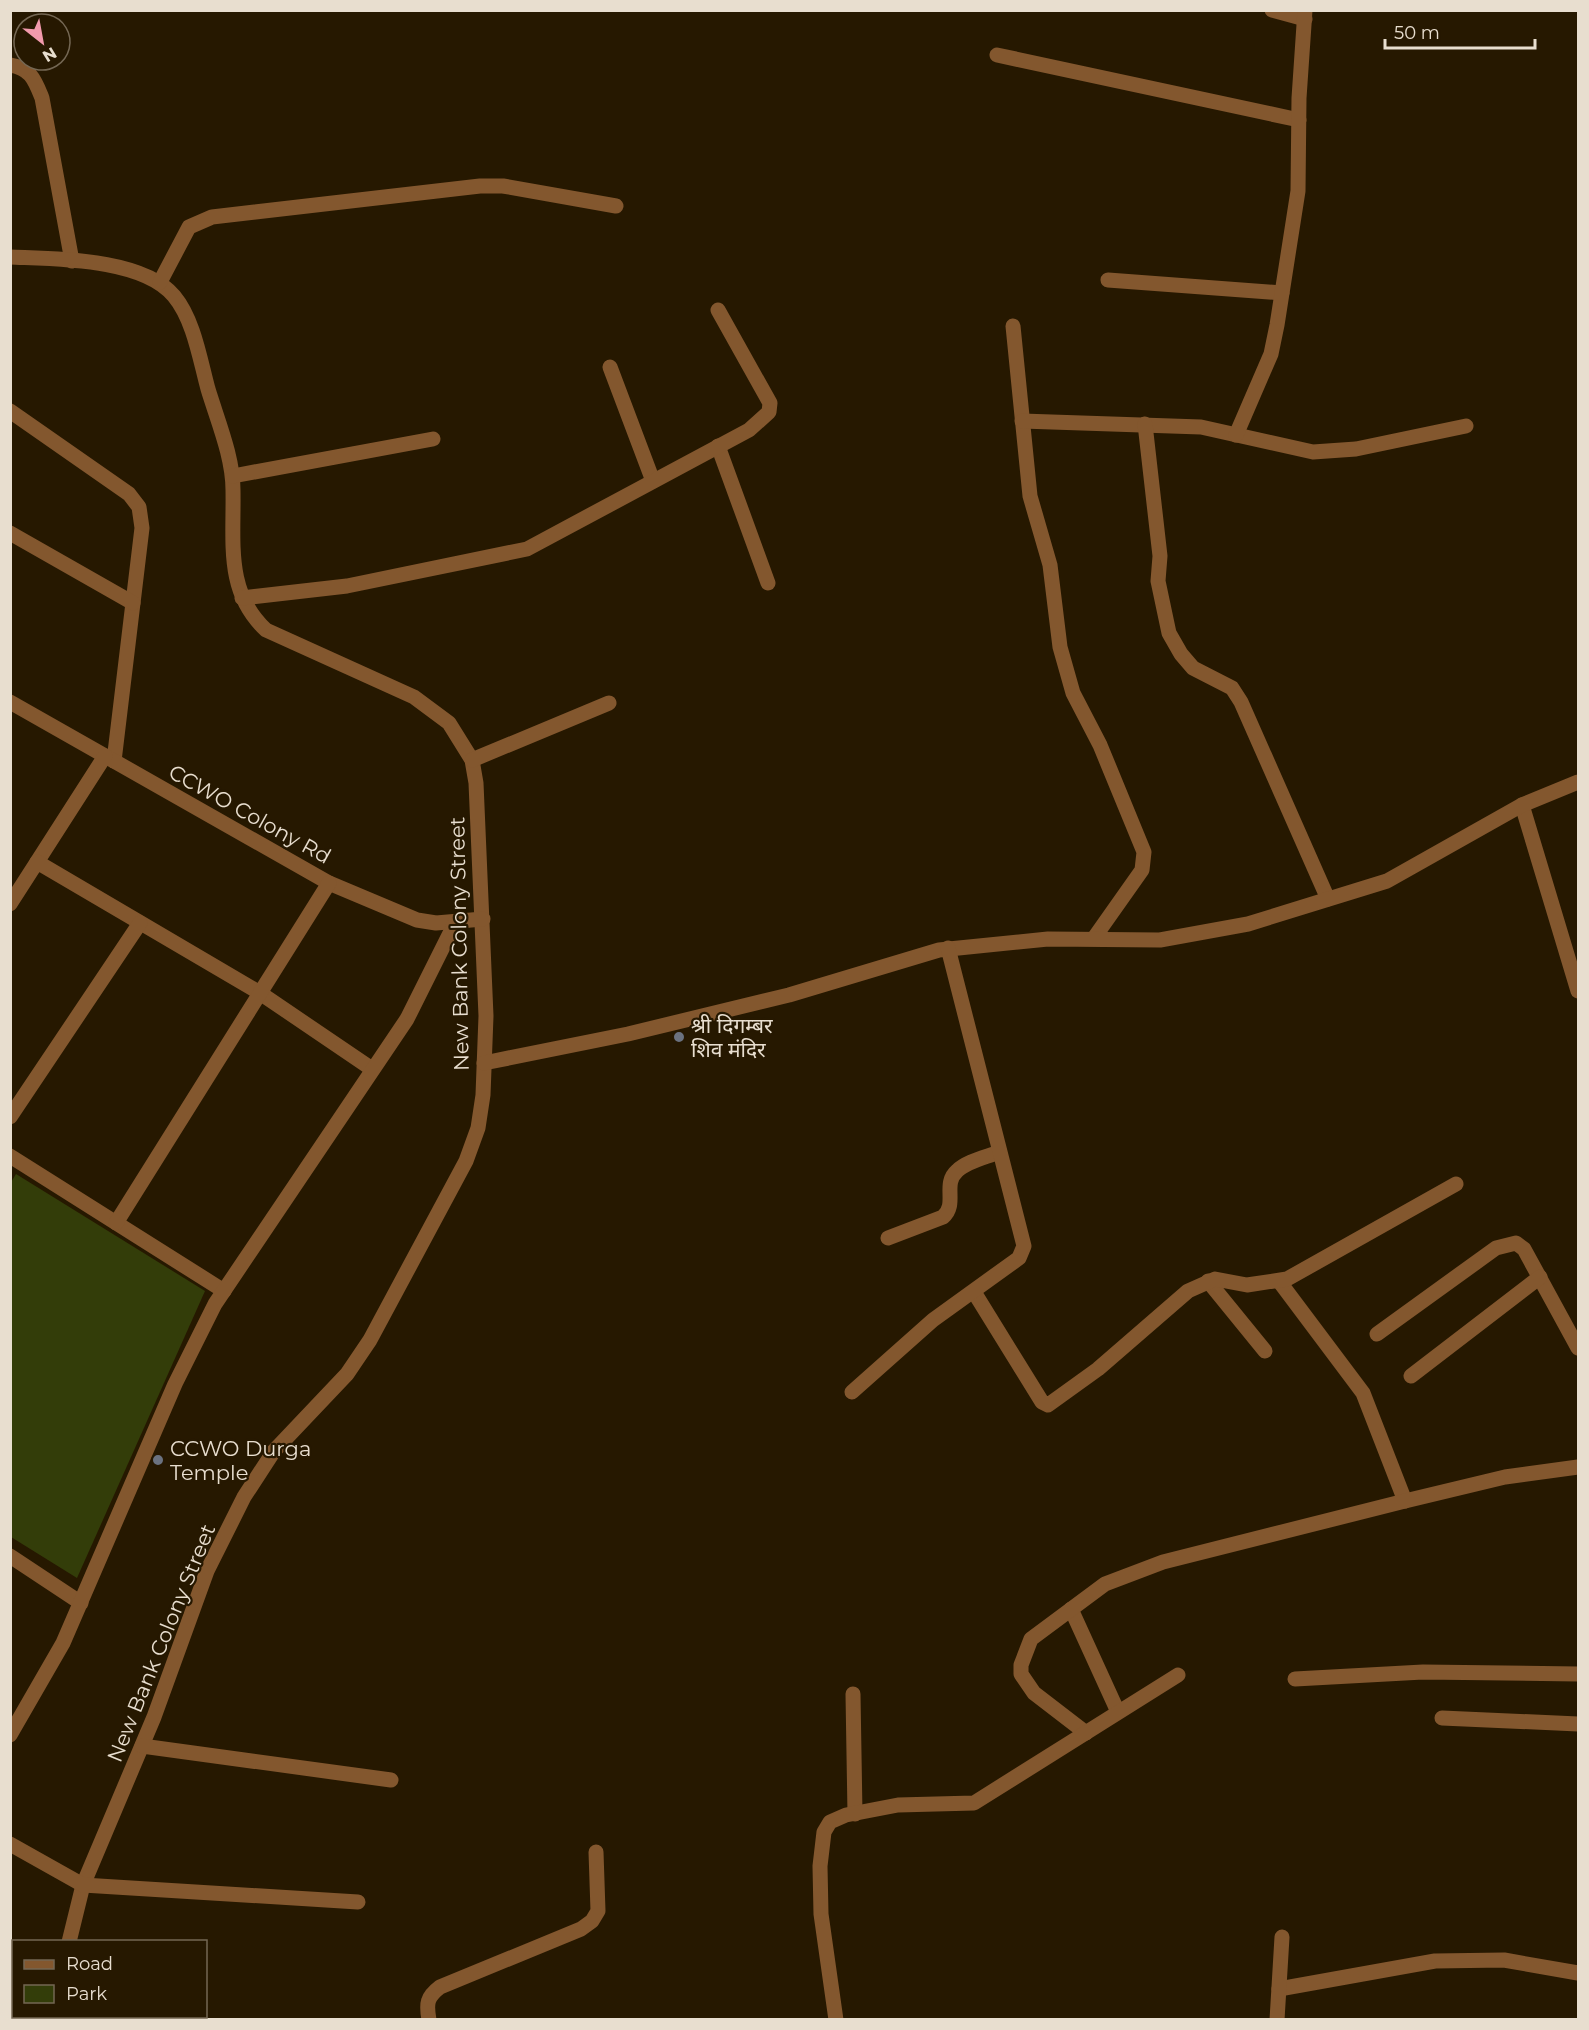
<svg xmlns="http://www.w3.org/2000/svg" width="1589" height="2030" font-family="Montserrat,'Noto Sans Devanagari',sans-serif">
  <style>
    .green { fill: #333d09 }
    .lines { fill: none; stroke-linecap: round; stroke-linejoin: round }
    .street { stroke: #83572e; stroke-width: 15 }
    .worship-dot { fill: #6b7280; stroke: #261800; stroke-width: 2 }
    .labels { text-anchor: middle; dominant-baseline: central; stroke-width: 4.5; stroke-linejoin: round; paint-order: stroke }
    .street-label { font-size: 21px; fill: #e8decf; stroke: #261800 }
    .poi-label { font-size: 21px; fill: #e8decf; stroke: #261800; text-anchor: start }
  </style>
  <rect width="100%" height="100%" fill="#261800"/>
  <polygon class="green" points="16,1174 205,1291 77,1578 11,1537 10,1184"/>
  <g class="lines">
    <g class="street">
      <polyline points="1272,10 1305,19"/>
      <polyline points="997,55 1299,120"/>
      <path d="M10,65c21,3 25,16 32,33l30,163"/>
      <path d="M10,257c46,2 133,1 164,39 20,24 26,64 34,93 10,33 25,68 25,101 1,52 -8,102 33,140l148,67 35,26 23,37 4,23 10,233 -3,79 -5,33 -12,33 -96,179 -23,34 -73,77 -30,46 -37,74 -53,146 -71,168 -14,57"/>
      <polyline points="1108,280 1282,293"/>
      <polyline points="160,282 189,227 212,217 480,186 503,186 616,206"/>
      <polyline points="1013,326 1030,496 1050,565 1060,647 1073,693 1100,745 1144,852 1142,870 1094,938"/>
      <polyline points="610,367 653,481"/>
      <polyline points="10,411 129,494 139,507 142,528 114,761"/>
      <polyline points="1022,421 1201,427 1313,452 1356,449 1466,426"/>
      <polyline points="1145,424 1160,556 1158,581 1169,633 1181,654 1193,668 1232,688 1241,702 1328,899"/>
      <polyline points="1236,435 1271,354 1277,325 1298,191 1299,98 1305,10"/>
      <polyline points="718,446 768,583"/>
      <polyline points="233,476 433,439"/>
      <polyline points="10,533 133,603"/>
      <polyline points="242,598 347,586 527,549 749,430 769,412 770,403 718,310"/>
      <polyline points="10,702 329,883 417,920 436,923 483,919"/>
      <polyline points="472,760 609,703"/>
      <polyline points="1522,805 1578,991"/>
      <polyline points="37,862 105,756"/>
      <polyline points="10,904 37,862 260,993 372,1069"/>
      <polyline points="484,1063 628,1034 789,995 939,950 1048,939 1160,940 1248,924 1387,881 1522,805 1578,782"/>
      <polyline points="10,1117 140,923"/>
      <polyline points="10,1156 224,1291"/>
      <polyline points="116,1223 329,883"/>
      <path d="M888,1238l55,-21c15,-13 -1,-33 14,-46 10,-10 30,-14 42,-19"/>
      <polyline points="1208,1281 1265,1351"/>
      <polyline points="1279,1281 1363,1393 1405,1501"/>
      <polyline points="974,1292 1042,1402 1048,1405 1098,1369 1188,1291 1215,1279 1247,1285 1287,1279 1456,1184"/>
      <polyline points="1377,1334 1496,1248 1516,1243 1524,1249 1578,1348"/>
      <polyline points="1411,1376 1540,1277"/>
      <polyline points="852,1392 933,1320 1019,1258 1024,1246 948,948"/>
      <polyline points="10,1556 81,1603"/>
      <polyline points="1071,1609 1118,1712"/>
      <polyline points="1295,1679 1423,1672 1578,1674"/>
      <polyline points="853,1694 855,1814"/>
      <polyline points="1442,1718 1578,1724"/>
      <polyline points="1086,1733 1034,1693 1021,1674 1021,1665 1031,1639 1105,1584 1163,1562 1405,1501 1505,1477 1578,1467"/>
      <polyline points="10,1735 63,1643 175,1384 215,1304 407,1019 456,921"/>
      <polyline points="142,1746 391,1780"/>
      <polyline points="10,1844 83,1885 358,1902"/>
      <polyline points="1279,1989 1435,1961 1504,1960 1578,1973"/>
      <polyline points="10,1998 14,1998"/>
      <polyline points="49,2020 50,2016"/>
      <path d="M429,2020c-3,-17 -2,-23 11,-33l141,-58 11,-8 6,-10 -2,-59"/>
      <polyline points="836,2020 821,1914 820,1866 824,1832 830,1822 846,1815 898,1805 974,1803 1178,1675"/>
      <polyline points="1277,2020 1282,1937"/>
    </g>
  </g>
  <g class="worship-dot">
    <circle cx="679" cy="1037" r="6"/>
    <circle cx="158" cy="1460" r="6"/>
  </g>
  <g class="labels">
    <g class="street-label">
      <text transform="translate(250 814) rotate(29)">CCWO Colony Rd</text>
      <text transform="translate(459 944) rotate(-91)">New Bank Colony Street</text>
      <text transform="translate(161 1643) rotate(-68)">New Bank Colony Street</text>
    </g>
    <g class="poi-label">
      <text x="691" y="1025">श्री दिगम्बर<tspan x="691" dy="24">शिव मंदिर</tspan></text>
      <text x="170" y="1448">CCWO Durga<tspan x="170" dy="24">Temple</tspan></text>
    </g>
  </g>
  <rect width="1589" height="2030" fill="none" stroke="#e8decf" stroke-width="24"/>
  <rect x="12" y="1940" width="195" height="78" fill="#261800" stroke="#746753" stroke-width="1.5"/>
  <rect x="24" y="1960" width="30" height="9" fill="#83572e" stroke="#746753" stroke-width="1.5"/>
  <text x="66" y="1970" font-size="18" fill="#e8decf">Road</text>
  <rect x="24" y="1985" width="30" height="18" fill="#333d09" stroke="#746753" stroke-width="1.5"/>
  <text x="66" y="2000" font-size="18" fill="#e8decf">Park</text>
  <g transform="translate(42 42) rotate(149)"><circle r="28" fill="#261800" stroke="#746753" stroke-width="1.5"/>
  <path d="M0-4.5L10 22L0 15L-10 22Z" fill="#f29aac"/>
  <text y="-9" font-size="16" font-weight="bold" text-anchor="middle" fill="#e8decf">N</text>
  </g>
  <path d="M1385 39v9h150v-9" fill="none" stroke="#e8decf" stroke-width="3"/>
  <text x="1394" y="39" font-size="18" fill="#e8decf" stroke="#261800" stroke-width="4.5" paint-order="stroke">50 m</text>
</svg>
